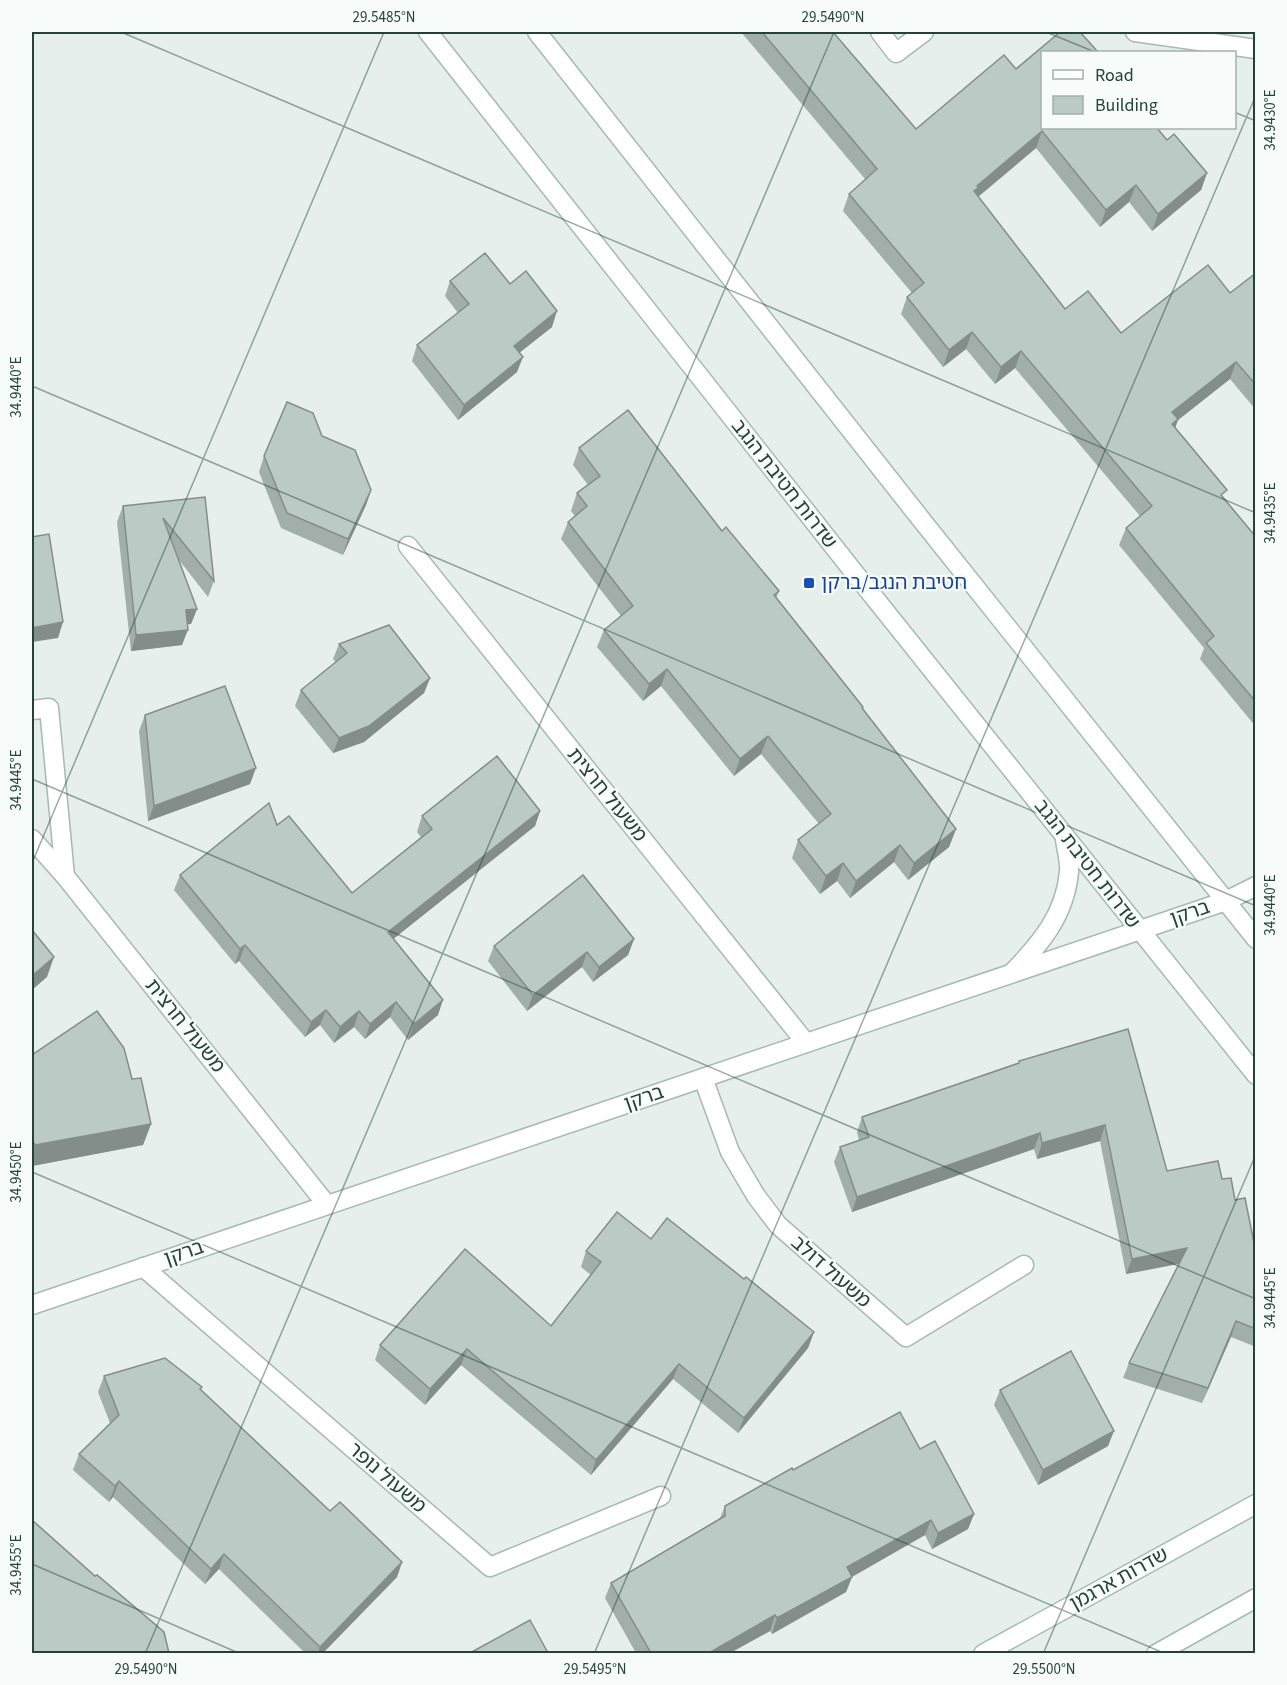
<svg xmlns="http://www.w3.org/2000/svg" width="1287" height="1685" font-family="'Source Sans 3','Noto Sans Hebrew',sans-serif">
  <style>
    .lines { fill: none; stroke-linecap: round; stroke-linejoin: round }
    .street-casing { stroke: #a8b8b2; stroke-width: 21 }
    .secondary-casing { stroke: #a4bbb3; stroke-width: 21 }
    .street { stroke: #fff; stroke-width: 18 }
    .secondary { stroke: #fff; stroke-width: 18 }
    .wall { fill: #a1aea9 }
    .shaded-wall { fill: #838d89 }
    .building { fill: #bbcac4; stroke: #838d89; stroke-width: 1.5 }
    .ticks { fill: none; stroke: #24423a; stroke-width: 1.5; stroke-opacity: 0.45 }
    .transit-dot { fill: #1a4fb4; stroke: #f7fbf9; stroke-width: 2 }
    .labels { text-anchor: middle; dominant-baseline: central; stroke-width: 4.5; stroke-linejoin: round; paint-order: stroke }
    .street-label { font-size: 20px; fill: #24423a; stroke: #f7fbf9 }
    .transit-label { font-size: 20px; fill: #164399; stroke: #f7fbf9; text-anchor: start }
    .neatline { fill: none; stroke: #24423a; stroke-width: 2 }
    .ticks-label { font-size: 15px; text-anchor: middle; fill: #24423a }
  </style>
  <rect width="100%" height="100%" fill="#e6efeb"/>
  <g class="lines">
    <g class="street-casing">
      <g id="street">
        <polyline points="880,32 896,53 924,32"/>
        <polyline points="1135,32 1256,49"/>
        <polyline points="408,546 806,1043"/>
        <polyline points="32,710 49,708 65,876"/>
        <polyline points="32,839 65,876 327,1205"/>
        <polyline points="703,1078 730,1152 756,1196 778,1225 906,1337 1024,1265"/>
        <polyline points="143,1267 490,1567 661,1496"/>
        <polyline points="32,1305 1226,901 1256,886"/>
      </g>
    </g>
    <g class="secondary-casing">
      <g id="secondary">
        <polyline points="428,32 853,571 1256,1075"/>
        <polyline points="537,32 920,518 1256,939"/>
        <path d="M1012,973c29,-30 53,-58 57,-101 1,-11 -3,-23 -4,-33"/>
        <polyline points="983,1654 1256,1504"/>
        <polyline points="1156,1654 1256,1598"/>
      </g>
    </g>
    <use href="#street" class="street"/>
    <use href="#secondary" class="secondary"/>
  </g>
  <g class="wall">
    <polygon points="741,32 833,32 916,129 1042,52 1167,140 1207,173 1201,190 1152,231 1129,202 1100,227 1036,148 978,197 1065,309 1121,333 1230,293 1256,273 1256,410 1230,379 1178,420 1175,428 1224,498 1256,537 1256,727 1200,659 1204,648 1119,545 1126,528 1140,516 1015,368 995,384 966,349 943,367 901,314 907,297 912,293 843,211 849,194 866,180"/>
    <polygon points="450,281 510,284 552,327 520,352 517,372 458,420 412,361 417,345 458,313 445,296"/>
    <polygon points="322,436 371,490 366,505 343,555 281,528 259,472 264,456"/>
    <polygon points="579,448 722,531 779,591 776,599 956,829 949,847 908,880 894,862 850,898 837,881 820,894 792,858 798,840 819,824 761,754 734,776 661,686 643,701 597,647 604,630 621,616 561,539 568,522 575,516 571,511 577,493 588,485 573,465"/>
    <polygon points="205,497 214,581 208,597 179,560 197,609 191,624 187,624 182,645 131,651 117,522 123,506"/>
    <polygon points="339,644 430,678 424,693 364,742 333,753 295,706 301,690 336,662 333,659"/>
    <polygon points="145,715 250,784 148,821 139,731"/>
    <polygon points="540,811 535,826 393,939 438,1015 408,1040 390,1017 365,1039 354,1027 334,1043 320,1025 305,1037 239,961 235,964 174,890 180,875 277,825 352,893 421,837 417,832 422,816"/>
    <polygon points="634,939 628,955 593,982 582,967 527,1011 488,961 494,946"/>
    <polygon points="32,1055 132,1079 151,1124 143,1145 32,1166"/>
    <polygon points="1019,1061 1167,1171 1222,1179 1235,1200 1256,1253 1256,1347 1231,1337 1202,1403 1123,1378 1129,1363 1179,1264 1126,1274 1100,1141 1037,1159 1034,1149 852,1212 834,1162 840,1147 859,1140 857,1132 862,1117 1018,1063"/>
    <polygon points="651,1239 744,1279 814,1332 808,1348 738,1433 673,1379 591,1475 461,1365 425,1405 375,1360 380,1345 551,1326 591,1275 581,1267 586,1251"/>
    <polygon points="104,1376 201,1390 330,1511 402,1562 397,1577 323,1653 305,1653 219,1569 205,1584 113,1497 109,1502 73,1470 79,1454 110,1423 98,1392"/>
    <polygon points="1000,1390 1108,1446 1038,1485 994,1405"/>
    <polygon points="920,1449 974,1514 968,1529 932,1549 925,1535 852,1577 846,1592 772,1634 770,1631 730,1653 636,1653 605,1598 611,1583 720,1518 725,1506 793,1470"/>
  </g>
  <g class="shaded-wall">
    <polygon points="1042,131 1036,148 973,201 974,191 977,186"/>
    <polygon points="1207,173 1201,190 1152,231 1158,214"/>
    <polygon points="1136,185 1129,202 1100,227 1106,210"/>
    <polygon points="557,311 552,327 509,361 514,346"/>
    <polygon points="972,332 966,349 943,367 949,350"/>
    <polygon points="1021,351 1015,368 995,384 1001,367"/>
    <polygon points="523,357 517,372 458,420 464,405"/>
    <polygon points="1236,362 1230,379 1178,420 1172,436 1172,412"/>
    <polygon points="371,490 366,505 343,555 348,539"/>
    <polygon points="197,609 191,624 180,625 186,610"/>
    <polygon points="63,622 58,638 32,642 32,628"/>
    <polygon points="188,630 182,645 131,651 136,635"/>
    <polygon points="667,669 661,686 643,701 649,684"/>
    <polygon points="430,678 424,693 364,742 333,753 339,738"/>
    <polygon points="768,736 761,754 734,776 740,759"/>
    <polygon points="256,768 250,784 148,821 154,806"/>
    <polygon points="540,811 535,826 382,948 388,932"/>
    <polygon points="956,829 949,847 908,880 914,863"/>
    <polygon points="900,845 894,862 850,898 856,881"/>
    <polygon points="843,863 837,881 820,894 826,876"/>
    <polygon points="634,939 628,955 593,982 599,967"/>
    <polygon points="245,945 239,961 235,964 240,949"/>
    <polygon points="587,952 582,967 527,1011 533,995"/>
    <polygon points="54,957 47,977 32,990 32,976"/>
    <polygon points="443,1000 438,1015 408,1040 414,1024"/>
    <polygon points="396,1002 390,1017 365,1039 370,1024"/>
    <polygon points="326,1010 320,1025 305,1037 311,1022"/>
    <polygon points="359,1011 354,1027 334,1043 340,1027"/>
    <polygon points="151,1124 143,1145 32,1166 32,1153 35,1145"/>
    <polygon points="1105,1125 1100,1141 1037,1159 1042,1143"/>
    <polygon points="1040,1133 1034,1149 852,1212 857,1197"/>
    <polygon points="1187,1248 1182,1263 1126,1274 1132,1259"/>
    <polygon points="1236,1321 1231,1337 1202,1403 1208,1388"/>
    <polygon points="814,1332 808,1348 738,1433 744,1418"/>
    <polygon points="467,1349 461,1365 425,1405 430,1389"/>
    <polygon points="679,1364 673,1379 591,1475 596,1460"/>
    <polygon points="1114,1431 1108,1446 1038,1485 1043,1470"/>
    <polygon points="119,1481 113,1497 109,1502 115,1486"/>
    <polygon points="974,1514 968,1529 932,1549 938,1533"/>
    <polygon points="931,1520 925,1535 841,1583 847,1567"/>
    <polygon points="224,1554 219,1569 205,1584 211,1569"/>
    <polygon points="402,1562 397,1577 323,1653 318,1653 320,1647"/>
    <polygon points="852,1577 846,1592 772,1634 777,1618"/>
    <polygon points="775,1615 770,1631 730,1653 709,1653"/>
  </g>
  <g class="building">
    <polygon points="762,32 833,32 916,129 1004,55 1016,69 1060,32 1080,32 1098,52 1042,52 1042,128 1157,128 1167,140 1174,134 1207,173 1158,214 1136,185 1106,210 1042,131 977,186 978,188 974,191 1065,309 1088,291 1121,333 1208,265 1230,293 1256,273 1256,385 1236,362 1172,412 1178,419 1172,424 1227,490 1221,495 1256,537 1256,702 1206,643 1214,636 1126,528 1152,506 1021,351 1001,367 972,332 949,350 907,297 924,283 849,194 877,169"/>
    <polygon points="485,253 510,284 526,271 557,311 514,346 523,357 464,405 417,345 469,304 450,281"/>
    <polygon points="287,402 313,413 322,436 355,450 371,490 348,539 287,513 264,456"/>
    <polygon points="628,410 722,531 726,527 779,591 774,595 863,707 862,708 956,829 914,863 900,845 856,881 843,863 826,876 798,840 831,814 768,736 740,759 667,669 649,684 604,630 633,606 568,522 587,506 577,493 600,476 579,448"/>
    <polygon points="205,497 214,581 163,518 197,609 186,610 188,630 136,635 123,506"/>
    <polygon points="49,534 63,622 32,628 32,537"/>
    <polygon points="389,625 430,678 369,726 339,738 301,690 347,653 339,644"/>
    <polygon points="225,686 256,768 154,806 145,715"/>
    <polygon points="497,756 540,811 388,932 443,1000 414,1024 396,1002 370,1024 359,1011 340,1027 326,1010 311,1022 245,945 240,949 180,875 269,803 277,825 289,816 352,893 432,829 422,816"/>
    <polygon points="583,875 634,939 599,967 587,952 533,995 494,946"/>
    <polygon points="32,930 54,957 32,976"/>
    <polygon points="97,1011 124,1048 132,1079 141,1078 151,1124 35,1145 32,1139 32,1055"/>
    <polygon points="1128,1029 1167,1171 1218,1161 1222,1179 1231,1178 1235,1200 1245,1198 1256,1253 1256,1329 1236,1321 1208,1388 1129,1363 1187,1248 1132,1259 1105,1125 1042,1143 1040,1133 857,1197 840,1147 869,1137 862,1117 1019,1063 1019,1061"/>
    <polygon points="617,1212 651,1239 667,1218 744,1279 746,1277 814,1332 744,1418 679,1364 596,1460 467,1349 430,1389 380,1345 465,1249 551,1326 601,1262 586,1251"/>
    <polygon points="1071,1351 1114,1431 1043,1470 1000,1390"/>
    <polygon points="165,1358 202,1387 200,1389 330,1511 340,1502 402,1562 320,1647 224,1554 211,1569 119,1481 115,1486 79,1454 119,1415 104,1376"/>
    <polygon points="900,1412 920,1449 935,1441 974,1514 938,1533 931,1520 847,1567 852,1577 777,1618 775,1615 709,1653 651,1653 611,1583 725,1516 725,1506 792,1468 793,1470"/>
    <polygon points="32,1520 95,1576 97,1575 164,1632 169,1653 32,1653"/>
    <polygon points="530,1620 548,1653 470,1653"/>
  </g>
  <path class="ticks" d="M121,32l1135,481M1046,32l49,20M1234,112l22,9M32,386l1224,520M32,779l1224,520M32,863l352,-831M32,1172l1134,482M32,1564l209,90M145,1654l689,-1622M594,1654l662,-1559M1043,1654l213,-500"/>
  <rect class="transit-dot" x="803" y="577" width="12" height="12" rx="3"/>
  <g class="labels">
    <g class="street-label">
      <text transform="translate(784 484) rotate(52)">שדרות חטיבת הנגב</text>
      <text transform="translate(607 795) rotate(51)">משעול חרצית</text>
      <text transform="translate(1087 864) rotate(52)">שדרות חטיבת הנגב</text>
      <text transform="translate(1190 913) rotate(-19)">ברקן</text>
      <text transform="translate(185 1026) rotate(51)">משעול חרצית</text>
      <text transform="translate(644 1098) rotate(-19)">ברקן</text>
      <text transform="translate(184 1253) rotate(-19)">ברקן</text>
      <text transform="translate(831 1272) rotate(41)">משעול דולב</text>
      <text transform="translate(387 1478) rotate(41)">משעול נופר</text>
      <text transform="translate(1119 1579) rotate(-29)">שדרות ארגמן</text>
    </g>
    <g class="transit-label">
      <text x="821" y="583">חטיבת הנגב/ברקן</text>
    </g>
  </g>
  <rect width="1287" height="1685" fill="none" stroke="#f7fbf9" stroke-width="66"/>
  <rect x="1041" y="51" width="195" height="78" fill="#f7fbf9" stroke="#a3b1ad" stroke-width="1.5"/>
  <rect x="1053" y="70" width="30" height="9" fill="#ffffff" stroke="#a3b1ad" stroke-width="1.5"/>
  <text x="1095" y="81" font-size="18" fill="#24423a">Road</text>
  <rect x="1053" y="96" width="30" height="18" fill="#bbcac4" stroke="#a3b1ad" stroke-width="1.5"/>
  <text x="1095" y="111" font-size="18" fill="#24423a">Building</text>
  <rect x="33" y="33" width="1221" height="1619" class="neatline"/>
  <g class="ticks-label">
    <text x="384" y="22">29.5485°N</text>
    <text x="833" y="22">29.5490°N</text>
    <text transform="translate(1270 120) rotate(-90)" y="5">34.9430°E</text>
    <text transform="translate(16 387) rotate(-90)" y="5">34.9440°E</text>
    <text transform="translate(1270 513) rotate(-90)" y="5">34.9435°E</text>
    <text transform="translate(16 780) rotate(-90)" y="5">34.9445°E</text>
    <text transform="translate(1270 905) rotate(-90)" y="5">34.9440°E</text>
    <text transform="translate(16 1172) rotate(-90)" y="5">34.9450°E</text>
    <text transform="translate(1270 1298) rotate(-90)" y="5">34.9445°E</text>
    <text transform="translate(16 1565) rotate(-90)" y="5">34.9455°E</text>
    <text x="146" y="1674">29.5490°N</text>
    <text x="595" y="1674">29.5495°N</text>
    <text x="1044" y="1674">29.5500°N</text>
  </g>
</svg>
